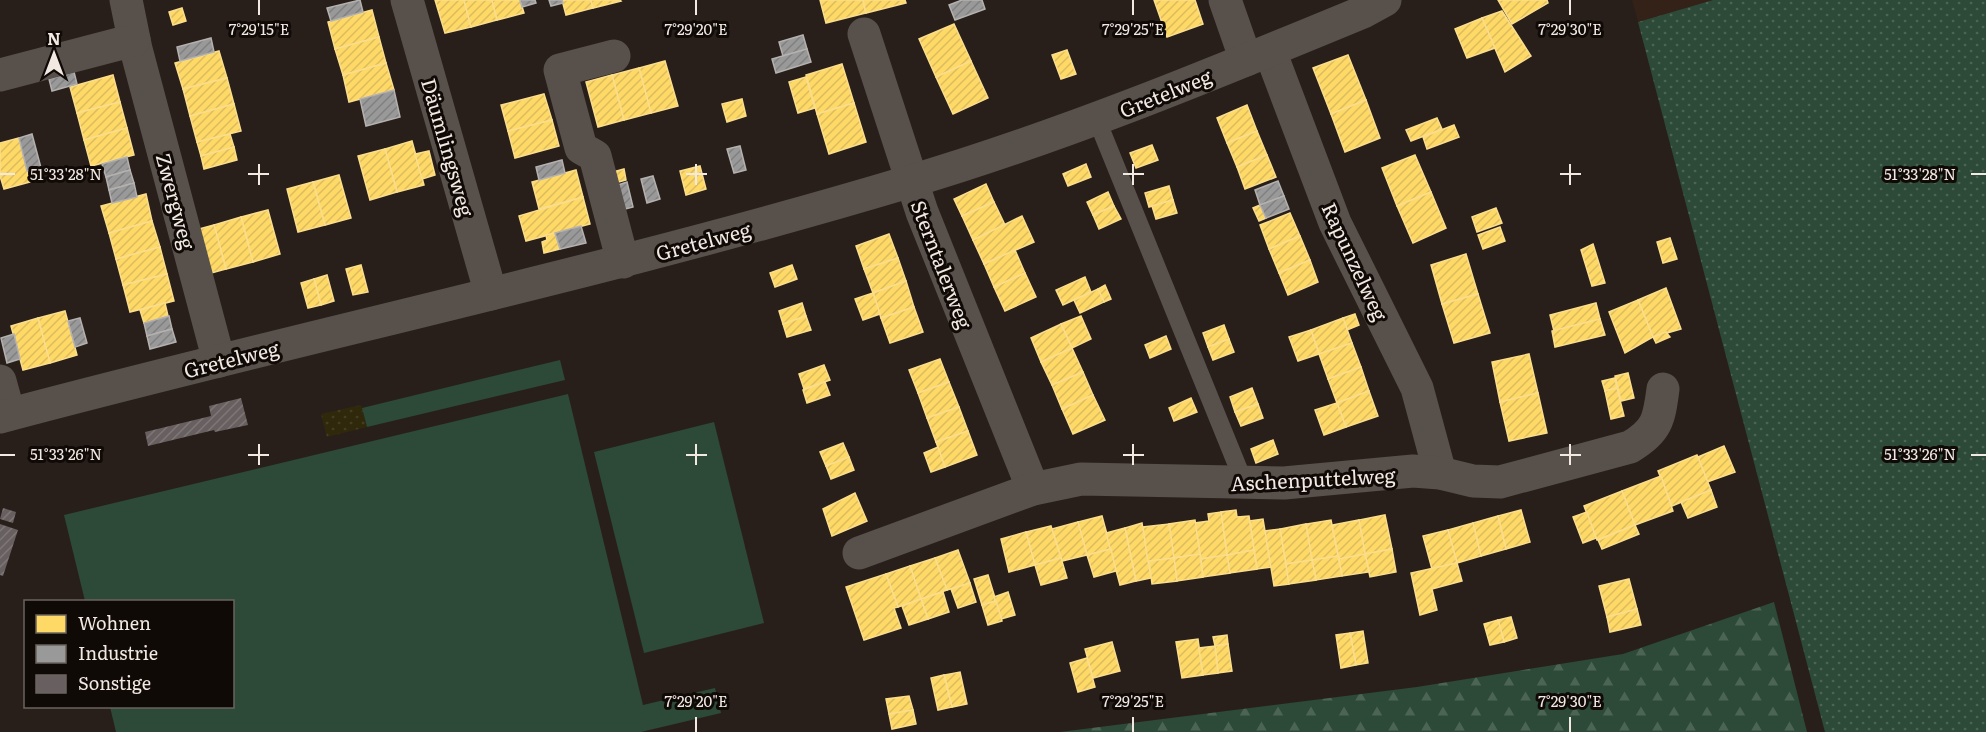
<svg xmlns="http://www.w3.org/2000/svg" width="1986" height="732" font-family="Literata,serif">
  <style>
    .built { fill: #342117 }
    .grass { fill: url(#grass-dots) }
    .forest { fill: url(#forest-firs) }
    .sand { fill: url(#sand-dots) }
    .pitch { fill: #2c4a37 }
    .homes { fill: url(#homes-hatch); stroke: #fbde8c; stroke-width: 1.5 }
    .industry { fill: url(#industry-hatch); stroke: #b4b1af; stroke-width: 1.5 }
    .building { fill: url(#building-hatch) }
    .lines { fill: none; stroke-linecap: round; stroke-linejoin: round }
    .service { stroke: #58504b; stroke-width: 18 }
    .minor { stroke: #58504b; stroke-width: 33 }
    .ticks { fill: none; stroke: #f3e9e3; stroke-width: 2 }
    .labels { text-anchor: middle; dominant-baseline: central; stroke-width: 6; stroke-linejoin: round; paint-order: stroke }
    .street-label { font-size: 20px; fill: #f3e9e3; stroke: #100a07 }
    .ticks-label { font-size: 15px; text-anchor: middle; fill: #f3e9e3; stroke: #100a07; stroke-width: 6; stroke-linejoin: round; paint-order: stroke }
  </style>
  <defs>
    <pattern id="grass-dots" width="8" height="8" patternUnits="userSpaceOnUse" patternTransform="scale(1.5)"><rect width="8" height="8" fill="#2c4a37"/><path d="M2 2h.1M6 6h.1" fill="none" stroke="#4b6454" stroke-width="1.8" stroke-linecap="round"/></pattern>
    <pattern id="forest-firs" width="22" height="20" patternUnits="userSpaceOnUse" patternTransform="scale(1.5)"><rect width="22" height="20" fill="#2c4a37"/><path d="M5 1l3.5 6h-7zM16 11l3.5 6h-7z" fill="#4b6454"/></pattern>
    <pattern id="sand-dots" width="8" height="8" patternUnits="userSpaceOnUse" patternTransform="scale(1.5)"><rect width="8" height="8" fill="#30280a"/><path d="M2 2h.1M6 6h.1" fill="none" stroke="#443d22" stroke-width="1.8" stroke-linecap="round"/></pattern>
    <pattern id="homes-hatch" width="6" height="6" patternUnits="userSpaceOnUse" patternTransform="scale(1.5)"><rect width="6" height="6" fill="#ffd966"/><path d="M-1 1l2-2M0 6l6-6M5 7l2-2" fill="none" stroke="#dbbc5f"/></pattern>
    <pattern id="industry-hatch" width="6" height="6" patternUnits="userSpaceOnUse" patternTransform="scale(1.5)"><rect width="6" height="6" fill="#999"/><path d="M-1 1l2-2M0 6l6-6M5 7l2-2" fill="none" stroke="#818080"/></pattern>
    <pattern id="building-hatch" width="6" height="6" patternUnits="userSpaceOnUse" patternTransform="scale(1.5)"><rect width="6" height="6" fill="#686060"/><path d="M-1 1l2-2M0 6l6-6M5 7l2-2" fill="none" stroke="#7e7777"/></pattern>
  </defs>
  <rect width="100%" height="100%" fill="#281f1b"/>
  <polygon class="built" points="1632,0 1713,0 1638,22"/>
  <polygon class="grass" points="1713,0 1986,0 1986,732 1825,732 1638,22"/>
  <polygon class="forest" points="1774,602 1807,732 1060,732 1417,687 1623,654"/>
  <polygon class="sand" points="361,405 367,427 327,437 321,414"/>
  <g class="pitch">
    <polygon points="560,360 565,380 367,427 362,408"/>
    <polygon points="568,394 643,705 715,688 721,713 641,732 116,732 110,707 232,706 232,602 85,601 64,515"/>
    <polygon points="714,422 764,623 644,653 594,452"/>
  </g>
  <g class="homes">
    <polygon points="435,0 464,0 471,27 445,33"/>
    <polygon points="464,0 492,0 497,20 471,27"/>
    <polygon points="492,0 520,0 524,13 497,20"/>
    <polygon points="562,0 591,0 593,8 566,15"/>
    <polygon points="591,0 620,0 621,1 593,8"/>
    <polygon points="820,0 863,0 866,13 826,23"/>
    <polygon points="863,0 905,0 906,3 866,13"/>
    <polygon points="1154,0 1195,0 1203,24 1167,37"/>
    <polygon points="1498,0 1547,0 1548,3 1512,24"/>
    <polygon points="182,8 186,21 173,25 169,12"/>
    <polygon points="372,10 379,37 335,49 328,22"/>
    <polygon points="1502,11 1531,56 1505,72 1482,18"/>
    <polygon points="1482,18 1495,48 1467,58 1455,29"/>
    <polygon points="954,24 971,61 936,77 919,39"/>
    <polygon points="379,37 386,63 343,75 335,49"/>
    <polygon points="1067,50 1076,74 1061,79 1052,55"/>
    <polygon points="219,51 227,78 183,89 175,63"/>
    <polygon points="1348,55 1366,100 1331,114 1313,68"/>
    <polygon points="665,61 678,106 651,113 639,68"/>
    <polygon points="971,61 988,98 953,114 936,77"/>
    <polygon points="386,63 394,90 349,102 343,75"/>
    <polygon points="842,64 854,103 817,114 806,75"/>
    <polygon points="639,68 651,113 624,120 612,75"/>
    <polygon points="113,75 120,102 77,113 70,87"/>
    <polygon points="612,75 624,120 598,127 586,82"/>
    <polygon points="806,77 815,108 798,113 789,82"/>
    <polygon points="227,78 234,104 190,116 183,89"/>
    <polygon points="544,94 552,120 508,131 501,105"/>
    <polygon points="742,99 746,116 727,122 722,104"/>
    <polygon points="1366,100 1380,138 1345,152 1331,114"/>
    <polygon points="120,102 127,128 84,140 77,113"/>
    <polygon points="854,103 866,142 829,154 817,114"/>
    <polygon points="234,104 241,131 197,142 190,116"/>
    <polygon points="1247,105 1257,131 1227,143 1217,118"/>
    <polygon points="1437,118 1442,129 1411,141 1406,130"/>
    <polygon points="552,120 559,146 515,158 508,131"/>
    <polygon points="1454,125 1459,137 1427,149 1423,137"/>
    <polygon points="127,128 134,155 91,166 84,140"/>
    <polygon points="1257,131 1267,155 1237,167 1227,143"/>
    <polygon points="230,134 234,147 201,156 197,142"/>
    <polygon points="19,138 30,182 4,189 0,176 0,143"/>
    <polygon points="412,141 424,185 397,192 385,149"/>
    <polygon points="1152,145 1158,160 1136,168 1130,153"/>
    <polygon points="234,147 237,160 204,169 201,156"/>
    <polygon points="385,149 397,192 370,200 358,156"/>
    <polygon points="429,151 435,175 422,179 415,154"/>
    <polygon points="1267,155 1276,177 1245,189 1237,167"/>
    <polygon points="1415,155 1431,192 1397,206 1382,168"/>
    <polygon points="1086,164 1091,177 1068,186 1063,174"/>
    <polygon points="700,166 706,189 686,195 680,171"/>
    <polygon points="624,169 626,180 611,184 609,173"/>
    <polygon points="576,170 583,197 539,209 532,182"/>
    <polygon points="339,175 351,218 325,225 313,182"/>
    <polygon points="313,182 325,225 298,232 287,189"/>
    <polygon points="986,184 994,202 962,216 954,199"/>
    <polygon points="1169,186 1173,200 1149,207 1145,193"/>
    <polygon points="1108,192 1114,206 1093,215 1087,202"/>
    <polygon points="1431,192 1446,228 1413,243 1397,206"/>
    <polygon points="146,194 152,221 109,233 101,206"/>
    <polygon points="583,197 590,224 526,241 519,216"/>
    <polygon points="1173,200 1177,213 1156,219 1152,206"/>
    <polygon points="994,202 1005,225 973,240 962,216"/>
    <polygon points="1260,205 1266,218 1259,221 1253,208"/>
    <polygon points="1114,206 1121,219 1099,229 1093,215"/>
    <polygon points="1496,208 1502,223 1477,232 1472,217"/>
    <polygon points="268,210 280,254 253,262 241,217"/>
    <polygon points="1290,213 1300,236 1269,249 1260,225"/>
    <polygon points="1022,216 1034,242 984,264 973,240"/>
    <polygon points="241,217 253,262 226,269 214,225"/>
    <polygon points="152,221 160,247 116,259 109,233"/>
    <polygon points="214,225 226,269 211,273 199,229"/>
    <polygon points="1500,227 1505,241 1483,249 1478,235"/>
    <polygon points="555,233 560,249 544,253 542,242 547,240 546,235"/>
    <polygon points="889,234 898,258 864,269 856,246"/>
    <polygon points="1300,236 1310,260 1279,273 1269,249"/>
    <polygon points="1670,238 1677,259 1663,263 1657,242"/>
    <polygon points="1593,244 1605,283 1592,286 1581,250"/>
    <polygon points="160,247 167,274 123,285 116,259"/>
    <polygon points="1015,250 1025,273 994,287 984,264"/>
    <polygon points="1466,254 1478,294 1442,304 1431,265"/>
    <polygon points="898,258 906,281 873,293 864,269"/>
    <polygon points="1310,260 1318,282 1288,295 1279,273"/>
    <polygon points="361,265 368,292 353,295 346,269"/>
    <polygon points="792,265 797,279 775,287 770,273"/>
    <polygon points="1025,273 1036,297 1005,311 994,287"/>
    <polygon points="167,274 174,301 130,312 123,285"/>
    <polygon points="327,275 334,301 321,305 314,279"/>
    <polygon points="1085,277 1091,292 1063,305 1056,290"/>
    <polygon points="314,279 321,305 308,308 301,283"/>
    <polygon points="906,281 914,307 881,318 873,293"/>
    <polygon points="1105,285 1111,299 1104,302 1098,289"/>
    <polygon points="1666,288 1681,329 1653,337 1638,300"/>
    <polygon points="1098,289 1104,302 1080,313 1074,300"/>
    <polygon points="873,293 880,314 863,320 855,299"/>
    <polygon points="1478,294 1490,333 1454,343 1442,304"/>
    <polygon points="1638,300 1653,337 1625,353 1609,312"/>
    <polygon points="165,303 168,316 144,323 140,310"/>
    <polygon points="802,303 806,316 783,324 779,311"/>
    <polygon points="1596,303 1600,319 1554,331 1550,315"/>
    <polygon points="914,307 923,332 890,343 881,318"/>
    <polygon points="65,311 77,355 50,363 38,318"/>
    <polygon points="1355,314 1359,325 1347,330 1343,318"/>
    <polygon points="806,316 811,330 787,337 783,324"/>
    <polygon points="1081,316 1091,339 1072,348 1061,324"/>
    <polygon points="38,318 50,363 23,370 11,326"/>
    <polygon points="1343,318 1352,343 1319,354 1311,330"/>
    <polygon points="1600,319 1605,335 1555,347 1552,331"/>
    <polygon points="1061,324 1072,348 1041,362 1031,338"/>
    <polygon points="1224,325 1229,339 1208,347 1203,333"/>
    <polygon points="1311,330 1319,354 1298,361 1289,337"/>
    <polygon points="1666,332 1670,337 1656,343 1653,337"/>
    <polygon points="1166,336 1171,349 1150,358 1145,345"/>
    <polygon points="1229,339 1234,352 1213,360 1208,347"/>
    <polygon points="1352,343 1361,367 1328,379 1319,354"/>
    <polygon points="1072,348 1083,372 1052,385 1041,362"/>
    <polygon points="1529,354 1538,393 1500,402 1492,362"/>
    <polygon points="940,359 949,382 918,393 909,370"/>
    <polygon points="824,365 830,380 804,389 799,374"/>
    <polygon points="1361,367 1369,391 1337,403 1328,379"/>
    <polygon points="1083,372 1093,395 1062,409 1052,385"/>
    <polygon points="1628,373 1634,398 1621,401 1615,376"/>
    <polygon points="1615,378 1617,388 1605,391 1602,381"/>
    <polygon points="825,382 830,395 807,403 803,390"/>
    <polygon points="949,382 959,407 927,418 918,393"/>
    <polygon points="1252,388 1258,404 1235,412 1230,397"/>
    <polygon points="1617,388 1624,416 1611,419 1605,391"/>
    <polygon points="1369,391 1378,416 1346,427 1337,403"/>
    <polygon points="1538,393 1547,433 1509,441 1500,402"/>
    <polygon points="1093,395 1105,420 1073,434 1062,409"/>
    <polygon points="1191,398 1197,412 1174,421 1169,408"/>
    <polygon points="1337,403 1346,427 1324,435 1315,410"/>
    <polygon points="1258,404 1263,418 1241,426 1235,412"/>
    <polygon points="959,407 968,431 936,442 927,418"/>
    <polygon points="968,431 977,455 945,467 936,442"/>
    <polygon points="1273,440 1278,454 1256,463 1251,449"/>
    <polygon points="843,443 849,457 826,466 820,452"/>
    <polygon points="1724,446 1735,472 1707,482 1698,457"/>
    <polygon points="938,447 945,467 931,472 924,453"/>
    <polygon points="1697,455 1711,490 1672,506 1658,471"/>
    <polygon points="849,457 854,470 831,479 826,466"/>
    <polygon points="1661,476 1673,511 1635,525 1622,491"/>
    <polygon points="1711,490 1717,507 1688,518 1681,502"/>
    <polygon points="1622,491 1635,525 1597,540 1584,506"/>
    <polygon points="855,493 867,521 832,536 823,509"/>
    <polygon points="1236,510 1237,517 1249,516 1254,550 1227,555 1221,512"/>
    <polygon points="1521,510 1530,542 1506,549 1498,516"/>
    <polygon points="1221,512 1227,555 1201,559 1195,523 1209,521 1208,514"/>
    <polygon points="1587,512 1596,538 1583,543 1573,517"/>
    <polygon points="1385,515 1392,549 1365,554 1359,520"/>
    <polygon points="1102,516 1111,549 1087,555 1078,522"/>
    <polygon points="1498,516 1506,549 1481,556 1473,523"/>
    <polygon points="1263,519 1271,567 1257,569 1250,521"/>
    <polygon points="1195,520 1200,554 1174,558 1169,524"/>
    <polygon points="1331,520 1338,556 1312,560 1306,524"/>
    <polygon points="1359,520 1365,554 1339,559 1332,525"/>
    <polygon points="1078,522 1087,555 1062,561 1052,529"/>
    <polygon points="1142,523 1151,578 1136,581 1125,528"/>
    <polygon points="1473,523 1481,556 1457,563 1448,530"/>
    <polygon points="1169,524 1174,558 1148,562 1143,527"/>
    <polygon points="1306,524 1312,560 1286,564 1280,529"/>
    <polygon points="1635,525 1639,534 1602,549 1598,540"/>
    <polygon points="1051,526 1061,558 1035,565 1026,532"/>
    <polygon points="1125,528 1136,581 1120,585 1106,533"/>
    <polygon points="1280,529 1289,584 1274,586 1265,531"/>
    <polygon points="1448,530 1457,563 1432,569 1423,536"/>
    <polygon points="1026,532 1035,565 1009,572 1001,539"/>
    <polygon points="1111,549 1116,571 1094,577 1087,555"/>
    <polygon points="1392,549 1396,572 1370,577 1365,554"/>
    <polygon points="958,550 970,583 947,590 935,558"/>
    <polygon points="1254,550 1257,569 1230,573 1227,555"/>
    <polygon points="1200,554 1203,577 1177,581 1174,558"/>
    <polygon points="1365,554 1369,572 1342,576 1339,559"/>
    <polygon points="1227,555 1230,573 1203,577 1201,559"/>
    <polygon points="1338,556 1342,576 1316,580 1312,560"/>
    <polygon points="935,558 947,590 921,599 910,566"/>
    <polygon points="1061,558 1067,578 1041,585 1035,565"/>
    <polygon points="1174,558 1177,581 1152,584 1149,561"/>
    <polygon points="1312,560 1316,580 1289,584 1286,564"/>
    <polygon points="1457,563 1462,581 1432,589 1437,610 1420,615 1411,573"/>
    <polygon points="910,566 921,599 898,607 886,574"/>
    <polygon points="886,574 898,607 894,608 901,628 864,640 846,587"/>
    <polygon points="988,575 996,601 982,605 974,579"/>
    <polygon points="1629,579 1637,609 1607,617 1599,586"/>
    <polygon points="970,583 976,602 958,608 951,589"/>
    <polygon points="943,592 949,612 928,619 921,599"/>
    <polygon points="1008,592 1015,615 1001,619 994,597"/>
    <polygon points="921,599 928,619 909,625 902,606"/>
    <polygon points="996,601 1002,621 988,625 982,605"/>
    <polygon points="1637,609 1641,625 1610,632 1607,617"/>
    <polygon points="1511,617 1517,638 1504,642 1498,620"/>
    <polygon points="1498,620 1504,642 1490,645 1484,624"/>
    <polygon points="1363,631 1368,663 1356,665 1350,633"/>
    <polygon points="1350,633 1356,665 1341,668 1336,635"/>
    <polygon points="1227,635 1228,644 1215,646 1213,637"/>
    <polygon points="1198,639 1203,675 1182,678 1176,642"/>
    <polygon points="1112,642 1120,671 1093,678 1085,649"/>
    <polygon points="1228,644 1232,671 1218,673 1215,646"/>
    <polygon points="1215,646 1218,673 1203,675 1199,648"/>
    <polygon points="1087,658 1095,687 1078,692 1070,663"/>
    <polygon points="960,672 967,704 952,707 944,675"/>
    <polygon points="944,675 952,707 938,710 931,678"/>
    <polygon points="909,696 913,710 889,714 886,699"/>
    <polygon points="913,710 916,724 892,729 889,714"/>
  </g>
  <g class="industry">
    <polygon points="360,0 363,12 331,21 327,8"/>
    <polygon points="520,0 535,0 536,3 522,7"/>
    <polygon points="549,0 562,0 563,3 551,6"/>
    <polygon points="962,0 982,0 985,9 955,20 949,5"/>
    <polygon points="803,35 807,49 783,56 779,42"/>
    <polygon points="211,38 214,52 180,61 177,47"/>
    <polygon points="807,49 811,62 776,73 772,59"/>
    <polygon points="74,72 77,84 52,91 49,79"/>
    <polygon points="394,90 400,117 366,126 360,99"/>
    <polygon points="32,134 41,168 27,171 19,138"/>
    <polygon points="740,146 746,170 734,173 727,149"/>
    <polygon points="127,157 130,170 106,177 102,164"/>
    <polygon points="562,160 565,173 539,180 536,167"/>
    <polygon points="130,170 134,183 109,190 106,177"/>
    <polygon points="653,176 660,199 647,203 641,179"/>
    <polygon points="1278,181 1284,196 1260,205 1255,190"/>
    <polygon points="627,182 633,207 621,210 615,186"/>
    <polygon points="134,183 137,197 112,203 109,190"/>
    <polygon points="1284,196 1289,209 1266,218 1260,205"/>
    <polygon points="581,226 586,243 560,249 555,233"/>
    <polygon points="169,316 172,329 147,336 144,323"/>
    <polygon points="80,318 87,343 75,347 68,321"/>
    <polygon points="172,329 176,342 150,349 147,336"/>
    <polygon points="14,334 20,359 7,363 1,338"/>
  </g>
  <g class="building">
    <polygon points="241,398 248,425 215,432 214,430 148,446 145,432 211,416 209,406"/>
    <polygon points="3,508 16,512 13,523 0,519"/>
    <polygon points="0,524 18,530 3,576 0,575"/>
  </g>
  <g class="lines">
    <polyline class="service" points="1097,120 1241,475 1241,484"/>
    <g class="minor">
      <polyline points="126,0 136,49 219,361"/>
      <polyline points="407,0 491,294"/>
      <polyline points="1225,0 1246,60"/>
      <polyline points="864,34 922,212 1033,489"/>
      <polyline points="1270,51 1335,223 1417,388 1440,473"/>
      <polyline points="614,56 560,70 581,148 595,156 623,262"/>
      <polyline points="0,75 134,40"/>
      <polyline points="0,381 9,414"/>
      <path d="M0,417c302,-81 608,-145 908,-235 155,-46 305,-108 455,-170l22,-12"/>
      <path d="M859,553l174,-64 48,-10 203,4 129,-12 27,2 33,8 27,1 130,-35c27,-16 29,-27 33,-58"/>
    </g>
  </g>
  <path class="ticks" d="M259,0v15M696,0v15M1133,0v15M1570,0v15M259,164v21M696,164v21M1133,164v21M1570,164v21M0,174h15M248,174h21M686,174h21M1123,174h21M1560,174h21M1971,174h15M259,444v21M696,444v21M1133,444v21M1570,444v21M0,455h15M248,455h21M686,455h21M1123,455h21M1560,455h21M1971,455h15M696,717v15M1133,717v15M1570,717v15"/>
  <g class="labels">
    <g class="street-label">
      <text transform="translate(1165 92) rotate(-22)">Gretelweg</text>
      <text transform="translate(449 147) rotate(74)">Däumlingsweg</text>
      <text transform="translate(177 201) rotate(75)">Zwergweg</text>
      <text transform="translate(703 240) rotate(-15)">Gretelweg</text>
      <text transform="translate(1356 261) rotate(65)">Rapunzelweg</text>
      <text transform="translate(943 264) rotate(69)">Sterntalerweg</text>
      <text transform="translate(231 358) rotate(-14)">Gretelweg</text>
      <text transform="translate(1313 478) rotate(-3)">Aschenputtelweg</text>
    </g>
  </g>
  <g class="ticks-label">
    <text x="259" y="35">7°29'15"E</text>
    <text x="696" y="35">7°29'20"E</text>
    <text x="1133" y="35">7°29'25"E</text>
    <text x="1570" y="35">7°29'30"E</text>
    <text x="66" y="180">51°33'28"N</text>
    <text x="1920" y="180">51°33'28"N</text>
    <text x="66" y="460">51°33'26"N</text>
    <text x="1920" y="460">51°33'26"N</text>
    <text x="696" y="707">7°29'20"E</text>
    <text x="1133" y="707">7°29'25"E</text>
    <text x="1570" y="707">7°29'30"E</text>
  </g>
  <rect x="24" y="600" width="210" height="108" fill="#100a07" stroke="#6b635f" stroke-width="1.5"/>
  <rect x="36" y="615" width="30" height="18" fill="#ffd966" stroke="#6b635f" stroke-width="1.5"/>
  <text x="78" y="630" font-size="18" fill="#f3e9e3">Wohnen</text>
  <rect x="36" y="645" width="30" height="18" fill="#999999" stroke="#6b635f" stroke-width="1.5"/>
  <text x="78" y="660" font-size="18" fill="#f3e9e3">Industrie</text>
  <rect x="36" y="675" width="30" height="18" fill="#686060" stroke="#6b635f" stroke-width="1.5"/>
  <text x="78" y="690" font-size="18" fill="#f3e9e3">Sonstige</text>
  <g transform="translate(54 54)" stroke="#100a07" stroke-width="4.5" paint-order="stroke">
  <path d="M0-4.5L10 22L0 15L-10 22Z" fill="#f3e9e3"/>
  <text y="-9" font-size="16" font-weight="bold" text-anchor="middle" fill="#f3e9e3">N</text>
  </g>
</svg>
